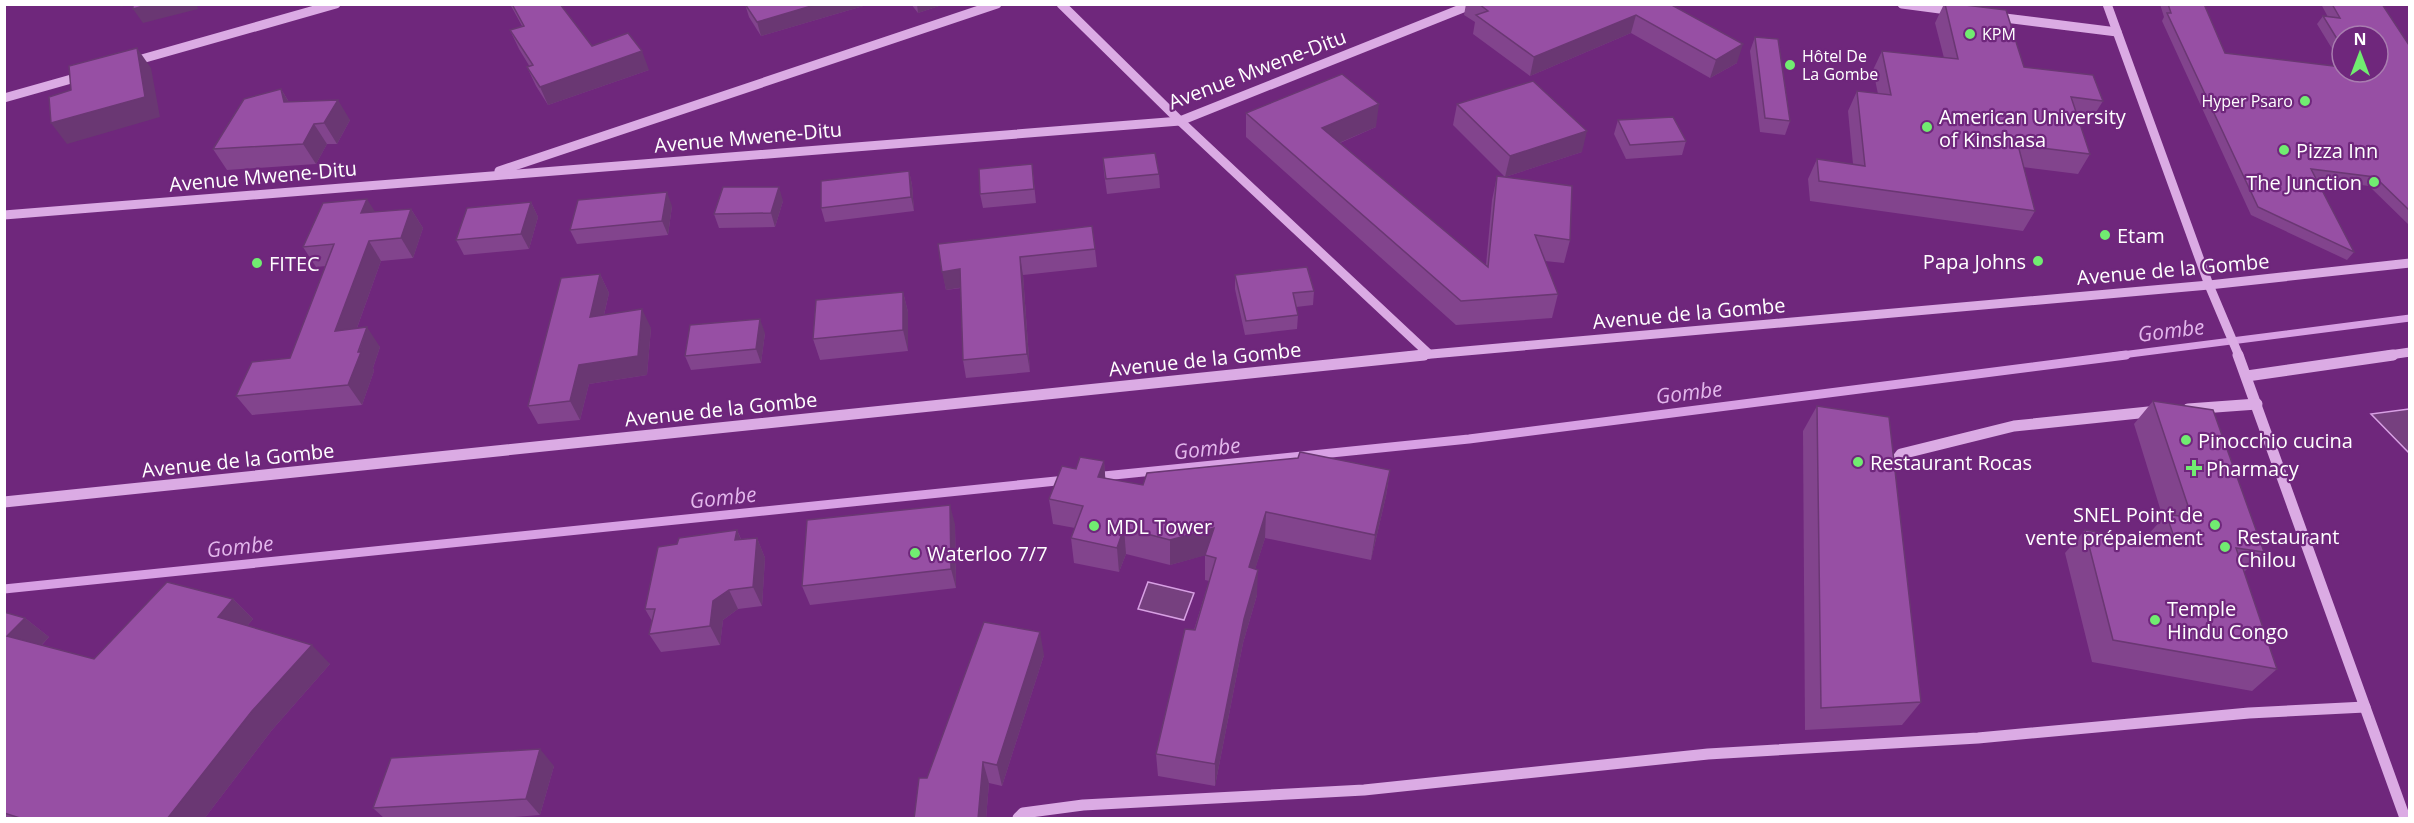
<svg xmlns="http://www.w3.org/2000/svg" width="2414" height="823" font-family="'Open Sans',sans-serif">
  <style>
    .water { fill: #76407f; stroke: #d8a0e4; stroke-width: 1.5 }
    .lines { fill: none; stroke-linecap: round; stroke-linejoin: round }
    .stream-far1 { stroke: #d8a0e4; stroke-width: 7 }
    .stream { stroke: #d8a0e4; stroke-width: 9 }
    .minor-far1 { stroke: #dbabe4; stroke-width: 9 }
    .minor { stroke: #dbabe4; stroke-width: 11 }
    .wall { fill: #82448d }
    .shaded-wall { fill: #6a3773 }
    .building { fill: #974fa4; stroke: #6a3773; stroke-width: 1.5 }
    .poi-dot { fill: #71ec71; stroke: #6f277c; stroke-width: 2 }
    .labels { text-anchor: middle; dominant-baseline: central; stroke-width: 4.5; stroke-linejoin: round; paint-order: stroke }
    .far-poi-label { font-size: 16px; fill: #fff; stroke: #6f277c; text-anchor: start }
    .street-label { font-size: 20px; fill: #fff; stroke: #6f277c }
    .poi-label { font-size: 20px; fill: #fff; stroke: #6f277c; text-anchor: start }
    .water-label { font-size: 21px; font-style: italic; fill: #e3b7ec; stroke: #6f277c }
  </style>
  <rect width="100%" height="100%" fill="#6f277c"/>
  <g class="water">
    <polygon points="2409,409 2410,409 2409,453 2371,414"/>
    <polygon points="1148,582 1194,593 1184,620 1138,609"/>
  </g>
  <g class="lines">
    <polyline class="stream-far1" points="2114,356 2410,318"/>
    <g class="stream">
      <polyline points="1094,477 1469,439 2126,355"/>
      <polyline points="4,589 1066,480"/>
    </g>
    <g class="minor-far1">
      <polyline points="1061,4 1180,121 1429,354"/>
      <polyline points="1902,4 1955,11"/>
      <polyline points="2107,4 2209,285 2239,356"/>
      <polyline points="1997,17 2117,32"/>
      <polyline points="131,62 336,4"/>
      <polyline points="4,98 82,76"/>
      <polyline points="499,171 997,4"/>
      <polyline points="4,215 1180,121 1473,4"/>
      <polyline points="1409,356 2209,285 2410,263"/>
      <polyline points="2383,356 2410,352"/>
    </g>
    <g class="minor">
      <polyline points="2238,355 2405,818"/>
      <polyline points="2247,376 2393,355"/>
      <polyline points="2188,409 2257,404"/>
      <polyline points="1887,473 1901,454 2014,426 2158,411"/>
      <polyline points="4,502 1424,355"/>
      <polyline points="1018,818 1023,813 1083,805 1364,790 1708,754 1978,738 2249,713 2365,707"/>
    </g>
  </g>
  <g class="wall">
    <polygon points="510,4 560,4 592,46 649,70 548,105 536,86 527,67 530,67 519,49 510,30 522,26"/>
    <polygon points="745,4 870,4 761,36 749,17"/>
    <polygon points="911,4 945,4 918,13"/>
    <polygon points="1466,4 1676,4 1675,7 1737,63 1710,78 1631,33 1530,76 1473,34 1475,22 1464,15"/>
    <polygon points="1944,4 1957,4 2024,67 2103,101 2091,120 2078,119 2090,154 2078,174 2023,167 2035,211 2023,231 1810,201 1808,179 1817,159 1853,164 1848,111 1857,91 1878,94 1873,70 1882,51 1944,58 1935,23"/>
    <polygon points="2160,4 2204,4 2225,53 2378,72 2342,36 2342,65 2317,24 2323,16 2328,17 2321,4 2382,4 2409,45 2409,225 2369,186 2316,179 2354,252 2347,260 2251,215 2162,21 2164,17"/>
    <polygon points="1755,37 1790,121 1785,135 1760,132 1750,51"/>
    <polygon points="281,89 289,102 350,120 337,144 327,144 316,164 227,170 213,149"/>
    <polygon points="1457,104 1582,152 1505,177 1453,125"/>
    <polygon points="1246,113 1376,127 1340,143 1486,265 1492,200 1497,176 1570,240 1564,263 1545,261 1558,294 1552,318 1456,325 1246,137"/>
    <polygon points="1618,120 1686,141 1682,155 1626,159 1614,134"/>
    <polygon points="1103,158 1159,174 1160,188 1107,194 1104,173"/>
    <polygon points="1032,164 1036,203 983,208 980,194"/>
    <polygon points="909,171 912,185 914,211 825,222 821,208"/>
    <polygon points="783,201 775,227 719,228 714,214"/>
    <polygon points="531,202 538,217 529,249 464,255 456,240"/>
    <polygon points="672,206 668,235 577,244 570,230"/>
    <polygon points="411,209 423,228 413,258 381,261 357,328 380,347 373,368 374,371 362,405 252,415 236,396 290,358 326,266 316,267 303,247 375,212"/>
    <polygon points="938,244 1095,249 1097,267 1023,275 1030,372 966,378 963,360 961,288 946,290"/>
    <polygon points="600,274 609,293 604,315 651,328 647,375 589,384 580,420 538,424 528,406"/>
    <polygon points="1235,275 1314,291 1313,305 1296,307 1298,315 1297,329 1245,335 1235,289"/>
    <polygon points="903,292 908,312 908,351 820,360 813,339"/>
    <polygon points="765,333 761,363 691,370 685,356"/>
    <polygon points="2153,401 2264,552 2244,572 2277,669 2252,691 2092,662 2065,553 2085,530 2147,541 2146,537 2163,518 2134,424"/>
    <polygon points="1817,406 1921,702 1902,725 1805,730 1803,431"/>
    <polygon points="1104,461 1105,478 1143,485 1390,470 1386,496 1371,560 1265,538 1255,569 1257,595 1243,643 1215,786 1158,776 1156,754 1209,581 1205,580 1205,555 1170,565 1126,554 1119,572 1074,563 1071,538 1075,528 1053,524 1049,499 1076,469"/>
    <polygon points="955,524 956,588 810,605 802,586"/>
    <polygon points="737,530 741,539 757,538 765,558 762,606 738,609 723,620 720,645 661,652 649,634 652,621 645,609 677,544"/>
    <polygon points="233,599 253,619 247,626 330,664 272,730 204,819 4,819 4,612 25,618 49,637 42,645 94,659"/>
    <polygon points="1044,655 1002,786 989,783 986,819 914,819 927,778"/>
    <polygon points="554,766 540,815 489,819 385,819 373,808"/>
  </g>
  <g class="shaded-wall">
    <polygon points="119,4 130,4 121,7"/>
    <polygon points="150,4 197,4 198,9 143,23 133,9"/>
    <polygon points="818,4 870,4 761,36 757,22"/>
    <polygon points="917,4 945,4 918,13"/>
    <polygon points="1636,15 1631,33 1530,76 1534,57"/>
    <polygon points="1743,44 1737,63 1710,78 1716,60"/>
    <polygon points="137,48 151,68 160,117 67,144 51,123"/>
    <polygon points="642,51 649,70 548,105 540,87"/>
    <polygon points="281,89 293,109 284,102"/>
    <polygon points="338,100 350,120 337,144 324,123"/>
    <polygon points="1379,104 1376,127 1320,151 1322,128"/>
    <polygon points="314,124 327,144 316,164 303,144"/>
    <polygon points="1587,131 1582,152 1505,177 1510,156"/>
    <polygon points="909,171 912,185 914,211 911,197"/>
    <polygon points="779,187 783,201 775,227 771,213"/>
    <polygon points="667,192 672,206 668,235 662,221"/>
    <polygon points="367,199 379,218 361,213"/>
    <polygon points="531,202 538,217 529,249 521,234"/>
    <polygon points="411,209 423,228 413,258 401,238"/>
    <polygon points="369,241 381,261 349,350 335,331"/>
    <polygon points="1020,257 1023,275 1030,372 1027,354"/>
    <polygon points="960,269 964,287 946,290 942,272"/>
    <polygon points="600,274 609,293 599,336 590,317"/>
    <polygon points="903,292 908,312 908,351 903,330"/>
    <polygon points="642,309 651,328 647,375 589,384 580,420 570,401 579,365"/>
    <polygon points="760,319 765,333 761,363 756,349"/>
    <polygon points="367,327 380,347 373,368 374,371 362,405 348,385"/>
    <polygon points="1104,461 1106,487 1098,477"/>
    <polygon points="1390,470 1386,496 1371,560 1375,535"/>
    <polygon points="950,505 955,524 956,588 951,569"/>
    <polygon points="1266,512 1265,538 1248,592 1249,567"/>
    <polygon points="1124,528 1126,554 1119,572 1117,548"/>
    <polygon points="1214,528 1214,553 1170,565 1170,540"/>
    <polygon points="737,530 745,550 735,540"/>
    <polygon points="757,538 765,558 762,606 753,587"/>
    <polygon points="1258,570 1257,595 1243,643 1215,786 1215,764 1244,619"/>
    <polygon points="729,590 738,609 723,620 720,645 710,626 713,601"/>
    <polygon points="233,599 253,619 238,636 218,617"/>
    <polygon points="25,618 49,637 32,655 7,636"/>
    <polygon points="1040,632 1044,655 1002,786 997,765"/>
    <polygon points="312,645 330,664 272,730 204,819 167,819 252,711"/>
    <polygon points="540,749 554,766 540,815 526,799"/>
    <polygon points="983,762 989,783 986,819 978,819"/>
  </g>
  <g class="building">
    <polygon points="133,4 150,4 133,9"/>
    <polygon points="512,4 560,4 592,46 628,33 642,51 540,87 527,67 533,65 510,30 524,26"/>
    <polygon points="745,4 818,4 757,22"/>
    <polygon points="1479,4 1670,4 1743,44 1716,60 1636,15 1534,57 1476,15 1488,11"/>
    <polygon points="1945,4 1957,4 2006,10 2024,67 2093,75 2103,101 2071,97 2090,154 2018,145 2035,211 1819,181 1817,159 1865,166 1857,91 1891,95 1882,51 1958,59"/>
    <polygon points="2168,4 2204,4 2225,53 2342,67 2342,72 2378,72 2378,36 2342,36 2342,47 2323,16 2340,18 2332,4 2382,4 2409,45 2409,210 2375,177 2311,169 2354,252 2258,207 2167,13 2171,13"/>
    <polygon points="1755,37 1778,39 1790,121 1765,118"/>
    <polygon points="137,48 145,97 51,123 49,97 71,90 69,66"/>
    <polygon points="1342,74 1379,104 1322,128 1488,267 1497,176 1572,186 1570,240 1535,235 1558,294 1461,301 1246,113"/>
    <polygon points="1533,81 1587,131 1510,156 1457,104"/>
    <polygon points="281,89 284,102 338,100 324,123 314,124 303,144 213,149 244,99"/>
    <polygon points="1673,117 1686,141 1630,145 1618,120"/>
    <polygon points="1155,153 1159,174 1106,179 1103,158"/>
    <polygon points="1032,164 1034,189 980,194 979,169"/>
    <polygon points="909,171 911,197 821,208 821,181"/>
    <polygon points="723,187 779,187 771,213 714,214"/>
    <polygon points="667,192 662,221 570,230 578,200"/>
    <polygon points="367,199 361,213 411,209 401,238 369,241 335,331 367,327 358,352 361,352 348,385 236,396 252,362 290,358 334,244 303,247 323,203"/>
    <polygon points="531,202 521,234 456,240 467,208"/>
    <polygon points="1092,226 1095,249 1020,257 1027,354 963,360 960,269 942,272 938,244"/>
    <polygon points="1307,267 1314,291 1293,293 1298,315 1246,321 1235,275"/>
    <polygon points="600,274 590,317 642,309 638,356 579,365 570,401 528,406 561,278"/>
    <polygon points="903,292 903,330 813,339 816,300"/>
    <polygon points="760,319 756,349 685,356 690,325"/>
    <polygon points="2153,401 2213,410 2264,552 2236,548 2277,669 2113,640 2085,530 2177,545 2166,514 2192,518"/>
    <polygon points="1817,406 1889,417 1921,702 1821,708"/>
    <polygon points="1300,452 1390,470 1375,535 1266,512 1249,567 1258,570 1244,619 1215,764 1156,754 1185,629 1195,630 1216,558 1205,555 1214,528 1170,540 1124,528 1117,548 1071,538 1083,506 1049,499 1062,466 1076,469 1080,457 1104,461 1098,477 1143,485 1147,473 1298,458"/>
    <polygon points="950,505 951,569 802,586 807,520"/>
    <polygon points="737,530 735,540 757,538 753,587 729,590 713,601 710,626 649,634 655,609 645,609 658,547 677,544 679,538"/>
    <polygon points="167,582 233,599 218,617 312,645 252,711 167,819 23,819 4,813 4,612 25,618 7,636 94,659"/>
    <polygon points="984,622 1040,632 997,765 983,762 978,819 914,819 919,778 927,778"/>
    <polygon points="540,749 526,799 373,808 391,758"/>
  </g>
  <g class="poi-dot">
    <circle cx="1970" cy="34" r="6"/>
    <circle cx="1790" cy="65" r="6"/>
    <circle cx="2305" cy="101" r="6"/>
    <circle cx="1927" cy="127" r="6"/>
    <circle cx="2284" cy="150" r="6"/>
    <circle cx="2374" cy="182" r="6"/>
    <circle cx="2105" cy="235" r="6"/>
    <circle cx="2038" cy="261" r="6"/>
    <circle cx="257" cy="263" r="6"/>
    <circle cx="2186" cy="440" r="6"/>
    <circle cx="1858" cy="462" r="6"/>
    <path d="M2191 459h6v6h6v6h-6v6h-6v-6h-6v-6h6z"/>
    <circle cx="2215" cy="525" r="6"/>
    <circle cx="1094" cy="526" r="6"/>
    <circle cx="2225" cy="547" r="6"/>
    <circle cx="915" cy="553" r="6"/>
    <circle cx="2155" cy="620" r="6"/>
  </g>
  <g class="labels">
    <g class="far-poi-label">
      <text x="1982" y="34">KPM</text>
      <text x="1802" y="56">Hôtel De<tspan x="1802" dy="18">La Gombe</tspan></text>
      <text x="2293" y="101" text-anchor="end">Hyper Psaro</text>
    </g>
    <g class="street-label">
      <text transform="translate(1257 69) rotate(-21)">Avenue Mwene-Ditu</text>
      <text transform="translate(748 137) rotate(-5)">Avenue Mwene-Ditu</text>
      <text transform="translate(263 176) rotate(-5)">Avenue Mwene-Ditu</text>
      <text transform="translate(2173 269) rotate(-5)">Avenue de la Gombe</text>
      <text transform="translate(1689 313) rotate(-5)">Avenue de la Gombe</text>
      <text transform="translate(1205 359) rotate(-6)">Avenue de la Gombe</text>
      <text transform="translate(721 409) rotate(-6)">Avenue de la Gombe</text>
      <text transform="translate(238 460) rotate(-6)">Avenue de la Gombe</text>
    </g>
    <g class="poi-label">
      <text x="1939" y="116">American University<tspan x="1939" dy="23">of Kinshasa</tspan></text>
      <text x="2296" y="150">Pizza Inn</text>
      <text x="2362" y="182" text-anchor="end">The Junction</text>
      <text x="2117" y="235">Etam</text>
      <text x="2026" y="261" text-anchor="end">Papa Johns</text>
      <text x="269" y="263">FITEC</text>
      <text x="2198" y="440">Pinocchio cucina</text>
      <text x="1870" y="462">Restaurant Rocas</text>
      <text x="2206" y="468">Pharmacy</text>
      <text x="2203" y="514" text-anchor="end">SNEL Point de<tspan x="2203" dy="23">vente prépaiement</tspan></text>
      <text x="1106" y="526">MDL Tower</text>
      <text x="2237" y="536">Restaurant<tspan x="2237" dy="23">Chilou</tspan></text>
      <text x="927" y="553">Waterloo 7/7</text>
      <text x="2167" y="608">Temple<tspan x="2167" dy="23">Hindu Congo</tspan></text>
    </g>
    <g class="water-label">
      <text transform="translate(2171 330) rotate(-7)">Gombe</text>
      <text transform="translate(1689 392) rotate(-7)">Gombe</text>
      <text transform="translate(1207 448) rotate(-6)">Gombe</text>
      <text transform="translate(723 497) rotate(-6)">Gombe</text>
      <text transform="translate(240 546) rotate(-6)">Gombe</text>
    </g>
  </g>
  <rect width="2414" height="823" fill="none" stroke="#ffffff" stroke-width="12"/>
  <g transform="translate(2360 54)"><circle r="28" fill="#6f277c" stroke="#a97db0" stroke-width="1.5"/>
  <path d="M0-4.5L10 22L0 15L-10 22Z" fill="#71ec71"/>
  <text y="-9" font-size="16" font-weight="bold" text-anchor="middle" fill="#ffffff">N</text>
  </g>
</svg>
